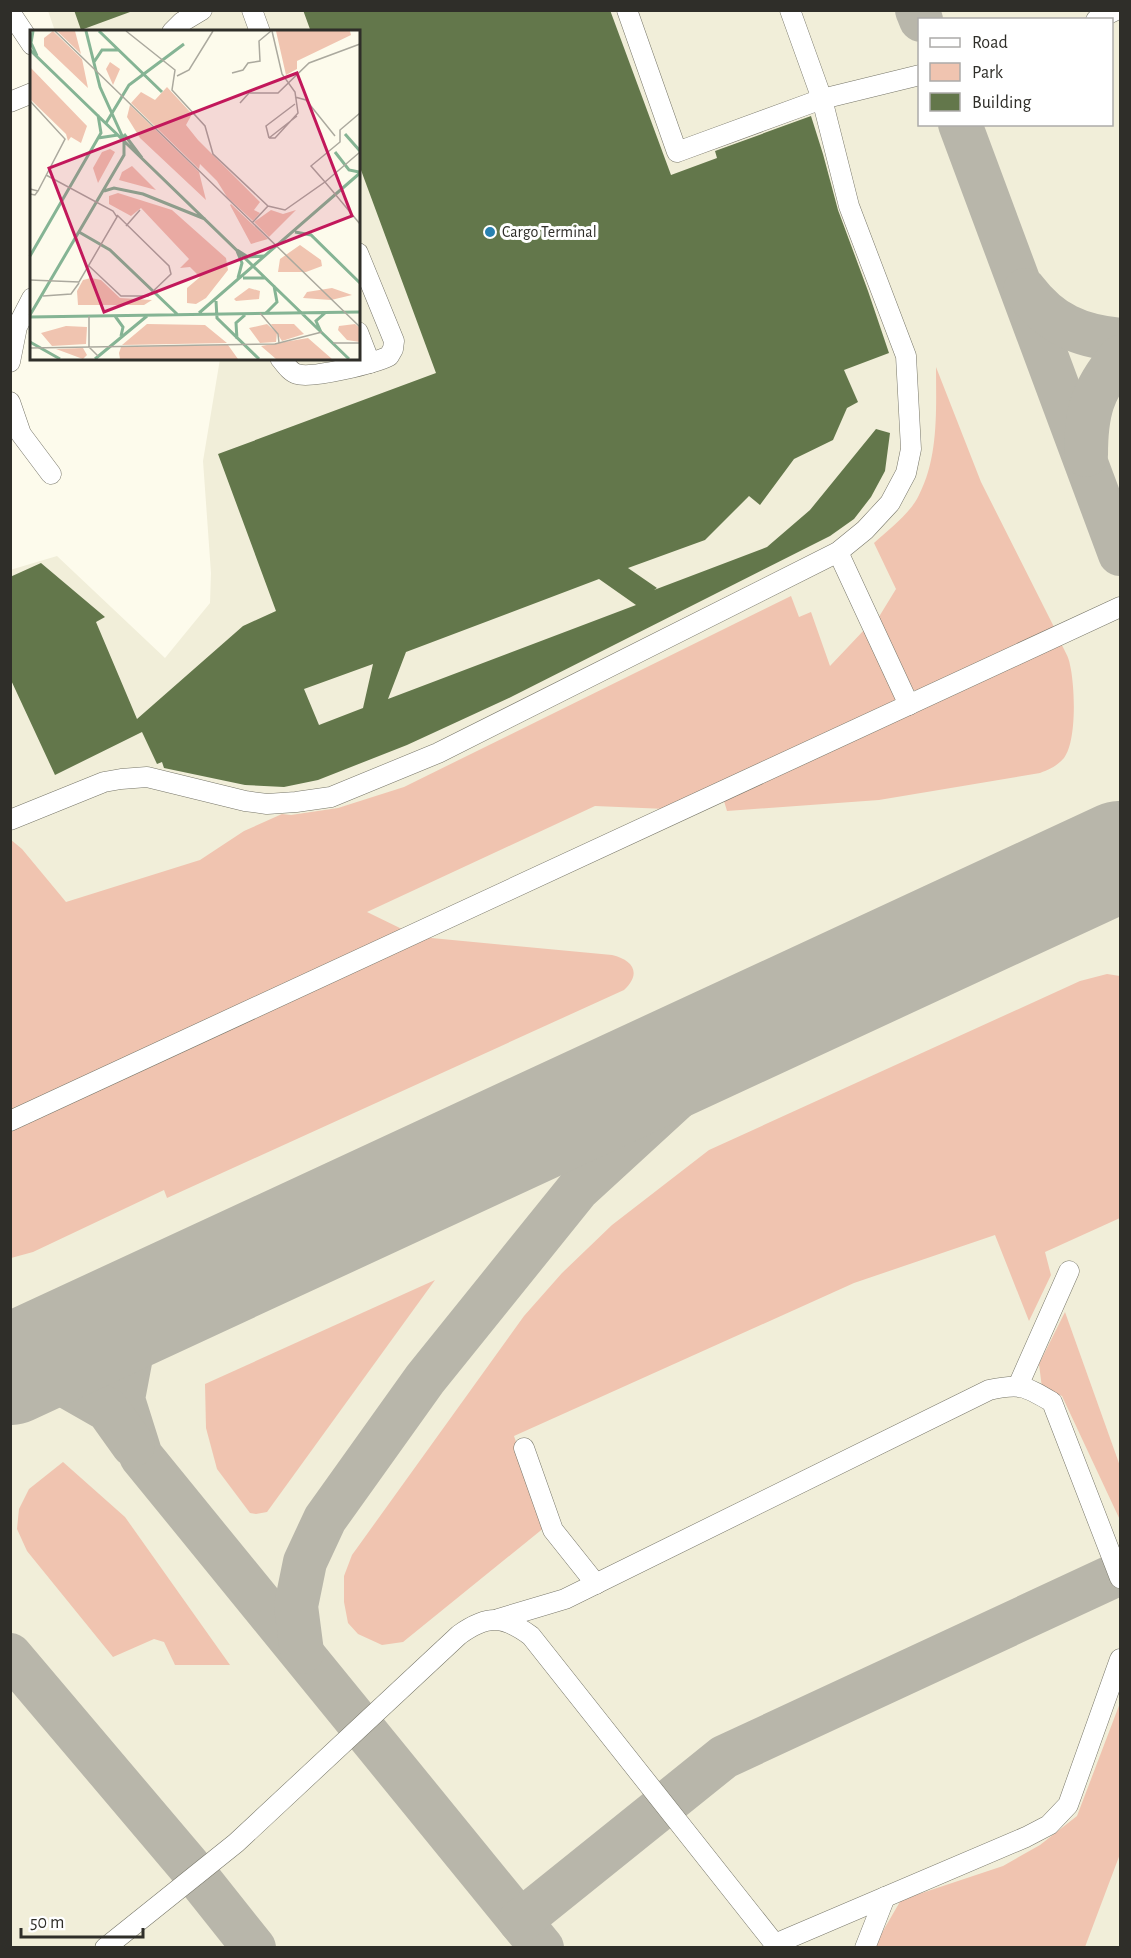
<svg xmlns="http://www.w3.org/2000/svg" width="1131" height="1958" font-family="'Alegreya Sans',sans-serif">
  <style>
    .built { fill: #f1eed9; fill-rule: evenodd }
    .green { fill: #f0c4b0 }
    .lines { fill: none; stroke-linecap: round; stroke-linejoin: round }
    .taxiway { stroke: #b8b6aa; stroke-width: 44 }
    .runway { stroke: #b8b6aa; stroke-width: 110 }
    .building { fill: #63774b; fill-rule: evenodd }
    .minor-casing { stroke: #777669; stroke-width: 21 }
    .minor { stroke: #fff; stroke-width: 20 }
    .poi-dot { fill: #2981b0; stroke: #fff; stroke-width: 2 }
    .labels { text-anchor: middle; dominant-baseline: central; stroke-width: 6; stroke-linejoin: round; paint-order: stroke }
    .poi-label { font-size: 16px; fill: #2f2e29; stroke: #fff; text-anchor: start }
    .inset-river { fill: none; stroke: #85b494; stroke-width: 3 }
    .inset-road { fill: none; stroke: #aba99e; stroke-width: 1.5 }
    .view { fill: #c2185b; fill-opacity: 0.15; stroke: #c2185b; stroke-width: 3 }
    .inset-edge { fill: none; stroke: #2f2e29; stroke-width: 3 }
  </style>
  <rect width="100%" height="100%" fill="#fdfbec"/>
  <path class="built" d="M48,11h1072v1936h-1109l-1,-1377 47,-14 108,102 45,-55 1,-30 -8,-112 17,-102 138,-1v-326l-303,-1zM920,20h192v104h-192z"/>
  <g class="green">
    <path d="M936,367l45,115 74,147 -138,62 -9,-3 -31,-68 19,-31 -22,-46c15,-14 36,-29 45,-48 20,-39 17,-86 17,-128z"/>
    <polygon points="791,596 799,617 811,612 830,666 865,629 898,700 666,809 595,806 367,912 404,930 11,1112 10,839 22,849 66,902 200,860 244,831 282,814 291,815 338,808 404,787"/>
    <path d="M1061,643c3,7 8,14 9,22 5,21 7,76 -6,93 -7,8 -14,11 -24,15l-161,27 -152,11 -3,-10z"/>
    <path d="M421,937l191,18c21,5 30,18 12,35l-457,208 -3,-8 -131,62 -22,6 -1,-129z"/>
    <polygon points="1107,974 1120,976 1120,1218 1045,1252 1051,1275 1029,1321 995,1235 854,1283 514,1436 545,1527 403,1642 382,1645 358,1634 348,1623 344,1602 344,1576 352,1555 524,1316 562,1273 612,1225 709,1150 1080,981"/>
    <polygon points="435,1280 267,1512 256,1514 250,1513 217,1469 206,1428 205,1384"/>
    <polygon points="1065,1312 1120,1466 1120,1520 1062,1396 1042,1388 1039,1364"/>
    <polygon points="63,1462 125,1517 230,1665 175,1665 164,1642 154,1639 113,1657 27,1551 17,1529 19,1509 29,1489"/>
    <polygon points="1120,1703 1120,1854 1085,1947 873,1948 901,1900 1003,1866 1040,1845 1077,1816"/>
  </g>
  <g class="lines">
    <g class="taxiway">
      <polyline points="917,10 921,20"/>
      <polyline points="960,124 1120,554"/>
      <path d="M1025,290c26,34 54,46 95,50"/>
      <path d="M1086,455c0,-43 6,-65 34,-98"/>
      <polyline points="1060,884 1102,859 1120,839"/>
      <polyline points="172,1295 134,1341 123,1399 141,1456 542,1948"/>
      <polyline points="10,1343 72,1329 172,1295"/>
      <polyline points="10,1375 59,1382 108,1410 133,1445"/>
      <polyline points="302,1652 296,1606 305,1562 325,1519 425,1379 578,1189 758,1024"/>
      <polyline points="10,1655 188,1865 254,1948"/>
      <polyline points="520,1921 724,1757 1120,1573"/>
    </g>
    <polyline class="runway" points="10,1370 1120,856"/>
  </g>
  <g class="building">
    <polygon points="74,10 129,10 130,12 81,30"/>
    <path d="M303,10h307l61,165 46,-17 -2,-7 96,-35 12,38 15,56 30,81 21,62 -45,17 14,32 -11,6 -14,32 -39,19 -34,46 -11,-9 -44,44 -77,28 29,20 -3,2 113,-43 43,-37 66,-81 14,4 -5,38 -14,26 -17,22 -24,17 -319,161 -104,48 -89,35 -34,7 -39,-2 -81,-17 -2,-6 -5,2 -15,-32 -87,43 -45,-97v-101l31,-14 64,54 -9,5 41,97 106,-93 33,-15 -58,-157 218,-81 -78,-211v-130h-47zM599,579l37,26 -248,94 18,-47zM373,664l-10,44 -44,17 -15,-36z"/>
  </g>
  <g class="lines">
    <g class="minor-casing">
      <g id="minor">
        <polyline points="252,10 260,32"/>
        <polyline points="627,10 677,152 822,99 790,10"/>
        <polyline points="10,12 32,45"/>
        <polyline points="1096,20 1116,10"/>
        <polyline points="172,32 182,22 202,10"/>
        <polyline points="10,102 32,93"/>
        <polyline points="358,332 370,363"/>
        <path d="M280,358c5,6 10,14 17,16 15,5 78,-11 92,-18l4,-7 1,-8 -36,-88"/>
        <polyline points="10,362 17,327 32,298"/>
        <polyline points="10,402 21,434 51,474"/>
        <polyline points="838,552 909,705"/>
        <polyline points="10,820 104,782 121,779 147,777 245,801 267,804 296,802 331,797 438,753 838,552 865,530 890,503 906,473 911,449 906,356 849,206 822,99 920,75"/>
        <polyline points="10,1121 1120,607"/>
        <polyline points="1018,1386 1069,1271"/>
        <polyline points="524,1448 553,1530 596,1584"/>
        <path d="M498,1619l67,-20 424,-209c31,-7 36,-4 63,12l68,176"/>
        <polyline points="775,1944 1026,1837 1049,1825 1068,1805 1120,1659"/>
        <path d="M105,1948l131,-105 223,-208c28,-20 44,-20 72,1l247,312"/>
        <polyline points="865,1948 885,1897"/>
      </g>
    </g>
    <use href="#minor" class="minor"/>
  </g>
  <circle class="poi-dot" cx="490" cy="232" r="6"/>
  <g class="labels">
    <g class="poi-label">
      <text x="502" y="232">Cargo Terminal</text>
    </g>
  </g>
  <g transform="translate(30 30)">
    <rect width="330" height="330" fill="#fdfbec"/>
    <path d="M23,1l29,28 6,29 -44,-42v-8zM27,1h18l6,23zM246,1h74l1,4 -54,26v8l-11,6zM80,32l10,7 -7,16 -7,-16zM0,37l57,59 -6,17 -10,-6 -3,4 -2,-7 -36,-35zM137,57l25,27 -6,11 12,15 62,62 -6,8 6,3 -7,8 -26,-24 -10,-16 -17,-17 -1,5 -68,-66 10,-11 14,8zM100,75l69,67 7,28 -66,-62 -13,-21zM80,119l5,3 -17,31 -5,-15 9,-16zM102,136l24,24 -37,-10 3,-8zM88,163l54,17 54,48 2,12 -22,28 -10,6 -9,-1v-15l13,-11 -10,-10 -10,1 9,-9 -48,-51 -10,8 -22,-12v-8zM200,175l1,-1 37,35 -17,5zM241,180l12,4 13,-4 -27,27 -15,-15zM270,215l21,15 1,6 -16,6h-28l2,-13zM61,248l10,2 19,18 32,2 -8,5h-66l-1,-14 6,-11zM219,258l11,3 -1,8 -23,2 -2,-2zM302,258l20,7 -21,5 -28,-2 4,-6zM117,294l58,1 22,18 -105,2zM237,294l10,9 -1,9 -16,1 -11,-15zM241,294h23l10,10 -22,7zM325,294l5,4v14l-13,-2 -9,-10 1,-4zM36,296l21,1 -1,17 -34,2 -11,-13zM278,308l24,21h-56l-15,-13zM198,315l10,14h-118l-1,-6 2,-6zM53,318l4,7 -4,4 -27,-10z" fill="#f0c4b0"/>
    <path class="inset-river" d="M3,1l-2,12 6,13M69,1l63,61M0,20l319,309M64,32l8,-12h16M76,93l23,-38 55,-41M94,104l18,24M315,104l15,17M68,108l20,-3M305,122l14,18 10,2M74,161l10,-3 29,6 62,25M49,202l31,18 67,64M265,202l16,3 49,48M207,220l11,7 16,-1M207,221l5,12 -4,15M0,226l71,-123 -3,-18M213,248h23M186,271l1,17 42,41M169,283l161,-140M236,283l11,-11 -3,-16M0,285l94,-160v-15l-24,-53 -14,-56M85,286l8,11 -2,9M0,287l330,-5M291,302l-5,-11 9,-8M207,309l-1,-16 9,-8M0,312l30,17M65,329l52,-43"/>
    <path class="inset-road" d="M25,1l305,296M96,1l49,39 -3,20 33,36 8,28 55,52 17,4 40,-28 35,42M202,43l11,-3 5,-7 12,-2 -1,-20 12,-10M147,46l12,-6 24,-39M265,67l11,3 29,36M0,71l35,38 -27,52M210,73l9,-10h29l31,-30 51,-19M330,83l-20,17v12l-29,24 14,16 35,-30M239,108h6l23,-25 -3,-21 -13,-18 -10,-43M239,108l-3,-12 29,-22M239,108l28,-22M0,159l8,2 -3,4 -5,-1M222,193l16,-17M96,196l14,-16M59,236l32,30h27l23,-22 -2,-8 -52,-51M0,250l49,2 38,-65 -4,-6 -67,-36M13,266l28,-2 8,-11M230,283l18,21 1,9M59,286v31l9,9M303,313h27M0,318l245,-4 47,-12"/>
    <path class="view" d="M267,43l55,143 -248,96 -55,-144z"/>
    <rect width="330" height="330" class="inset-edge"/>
  </g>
  <rect width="1131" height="1958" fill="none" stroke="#2f2e29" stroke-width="24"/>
  <rect x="918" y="18" width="195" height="108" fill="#ffffff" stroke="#acaba9" stroke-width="1.5"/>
  <rect x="930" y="38" width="30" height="9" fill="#ffffff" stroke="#acaba9" stroke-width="1.5"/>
  <text x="972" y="48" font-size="18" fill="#2f2e29">Road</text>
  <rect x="930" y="63" width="30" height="18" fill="#f0c4b0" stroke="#acaba9" stroke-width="1.5"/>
  <text x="972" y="78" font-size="18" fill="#2f2e29">Park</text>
  <rect x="930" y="93" width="30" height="18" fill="#63774b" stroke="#acaba9" stroke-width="1.5"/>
  <text x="972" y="108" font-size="18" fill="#2f2e29">Building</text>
  <path d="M21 1928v9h122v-9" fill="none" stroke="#2f2e29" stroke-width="3"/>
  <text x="30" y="1928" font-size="18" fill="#2f2e29" stroke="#ffffff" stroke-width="4.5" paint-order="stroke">50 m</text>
</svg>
